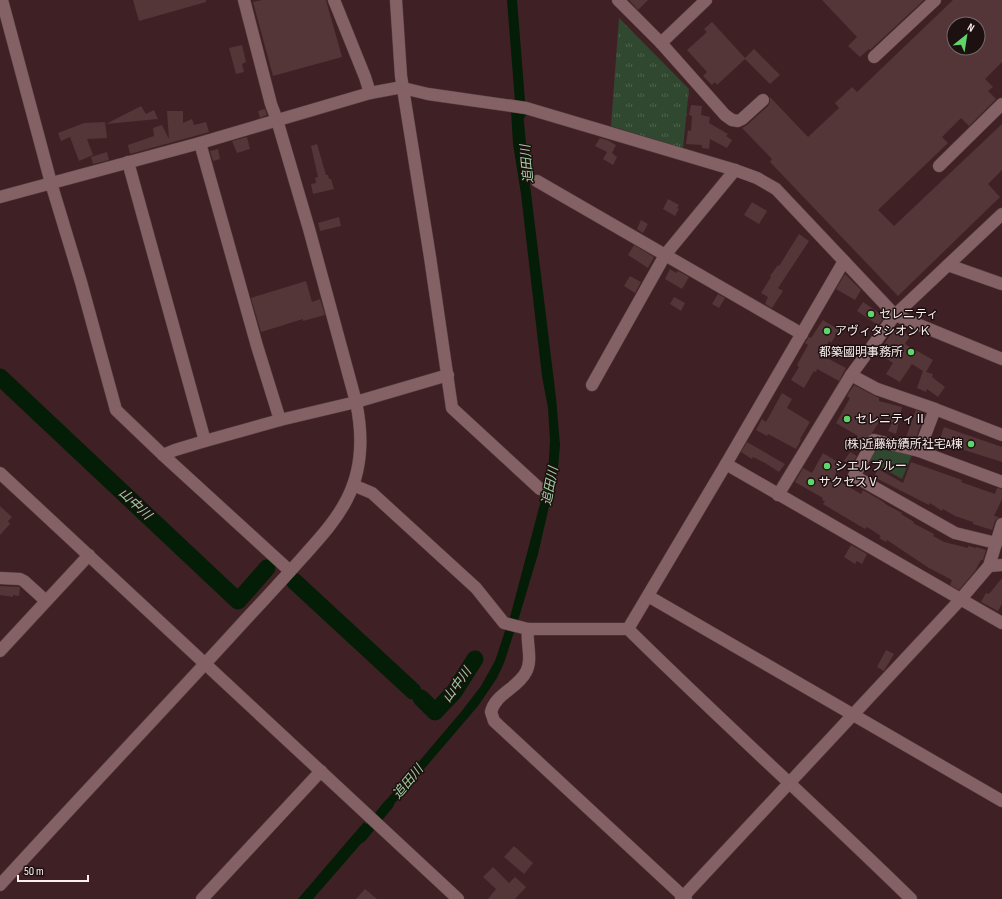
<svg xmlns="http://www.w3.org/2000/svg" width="1002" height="899" font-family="'Sofia Sans Condensed','Noto Sans JP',sans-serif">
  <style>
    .grass { fill: url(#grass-tufts) }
    .green { fill: #304730 }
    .water { fill: #031d06 }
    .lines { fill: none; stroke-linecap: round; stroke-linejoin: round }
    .canal { stroke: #031d06; stroke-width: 10 }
    .river { stroke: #031d06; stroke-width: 17 }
    .building { fill: #543538; fill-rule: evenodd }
    .minor-casing { stroke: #594144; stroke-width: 13 }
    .minor { stroke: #846164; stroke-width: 12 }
    .poi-dot { fill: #60d56b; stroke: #1d1011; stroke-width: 1.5 }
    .labels { text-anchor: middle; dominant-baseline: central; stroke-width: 3; stroke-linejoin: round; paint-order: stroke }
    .poi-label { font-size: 12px; fill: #fceff0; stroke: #1d1011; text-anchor: start }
    .water-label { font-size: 13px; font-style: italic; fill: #9dcf9f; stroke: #1d1011 }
  </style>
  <defs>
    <pattern id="grass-tufts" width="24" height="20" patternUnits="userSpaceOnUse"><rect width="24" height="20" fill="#304730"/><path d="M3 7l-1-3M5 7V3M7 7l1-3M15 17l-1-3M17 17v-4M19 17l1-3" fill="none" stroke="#4f624e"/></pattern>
  </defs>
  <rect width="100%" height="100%" fill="#3f2125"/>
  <polygon class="grass" points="619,18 689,89 683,148 611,126"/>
  <polygon class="green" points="881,446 912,455 902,479 868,460 875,448 879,450"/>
  <g class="water">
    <polygon points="511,110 523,112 530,185 556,398 560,445 558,468 538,554 517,624 509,621 548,474 550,441 548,408 542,376 521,194 513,144"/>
    <polygon points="506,628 515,629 504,663 497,678 478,706 383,817 377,811 461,712 481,686 495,661"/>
    <polygon points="364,822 372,831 313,899 298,899"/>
  </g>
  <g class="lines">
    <g class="canal">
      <polyline points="512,0 521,114"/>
      <polyline points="361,838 389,804"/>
    </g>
    <g class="river">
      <polyline points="0,377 238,601 267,568"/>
      <polyline points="294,581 413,691"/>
      <polyline points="421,698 435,712 454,692 475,659"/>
    </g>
  </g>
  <g class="building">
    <polygon points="133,0 206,0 206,2 139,21"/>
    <polygon points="262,0 326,0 342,57 273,76 253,2"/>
    <polygon points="629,0 648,0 638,10"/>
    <polygon points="822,0 924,0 870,50 869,49 860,57 848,46 857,37"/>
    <path d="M953,0h49v62l-17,17 8,8 -5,4 8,8 -27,27 -8,-8 -19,19 6,6 -70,67 16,16 108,-102v46l-14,14 12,13 -102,99 -128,-134 2,-3 -30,-31 5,-3 21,-19 2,-4v-5l38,40 31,-29 -4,-5 17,-16 5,5zM954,24h24v24h-24z"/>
    <polygon points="712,22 745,58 754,49 780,75 770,84 745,59 717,85 715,82 712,85 703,76 707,72 687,50 707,32 704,29"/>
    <polygon points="242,45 246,62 242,64 244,72 236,74 229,48"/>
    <polygon points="691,105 702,106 701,115 710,117 709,123 728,134 726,136 732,140 727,148 710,139 709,149 702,148 702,145 686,144 688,130 691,131 692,116 689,115"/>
    <polygon points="141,106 146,114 154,110 158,119 106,124"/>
    <polygon points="265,109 267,115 260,118 258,111"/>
    <polygon points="167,111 183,111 183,123 192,119 194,125 206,122 209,132 130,154 128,145 154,136 153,128 162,125 169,139"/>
    <polygon points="105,122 107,138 87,139 93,155 79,161 70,137 61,141 58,133 84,123"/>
    <polygon points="247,137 250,149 237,153 232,141"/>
    <polygon points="600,138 607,140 616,145 612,153 617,157 613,165 603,159 607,152 595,146"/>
    <polygon points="317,144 326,175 328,175 329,179 331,179 334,189 313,194 311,184 316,183 315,178 318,177 311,146"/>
    <polygon points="218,149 220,159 213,161 210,151"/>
    <polygon points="107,152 109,160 93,164 91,157"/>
    <polygon points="668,199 679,205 677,208 679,209 675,216 663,209"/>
    <polygon points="752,202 767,211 759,224 744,215"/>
    <polygon points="339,217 341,226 320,231 318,223"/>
    <polygon points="641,220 648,224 643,233 637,229"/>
    <polygon points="799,234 809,241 778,288 783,291 772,308 765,304 768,297 761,293 771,277 770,276 778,265 779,266"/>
    <polygon points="634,245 654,257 648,268 628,255"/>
    <polygon points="670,269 676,273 678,271 689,277 682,289 665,279"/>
    <polygon points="845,274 861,290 855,300 836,289"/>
    <polygon points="630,276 641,282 635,293 624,286"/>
    <polygon points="306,281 312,302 320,299 325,315 303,321 303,319 261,332 251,298"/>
    <polygon points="718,294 725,298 719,308 712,304"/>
    <polygon points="674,297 685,303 681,311 670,304"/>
    <polygon points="863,302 885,317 878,325 857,311"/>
    <polygon points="823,320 839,330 831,343 829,341 821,355 846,368 839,381 817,369 816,372 814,371 804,388 791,380 799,367 797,365 808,345 805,343 809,337 811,338"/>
    <polygon points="896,327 910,336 905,344 933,360 926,372 933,374 932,377 945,387 938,397 927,389 926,392 917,388 923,371 912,364 900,382 886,374 893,363 878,353"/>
    <polygon points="854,385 879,398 879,401 902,407 896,434 888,431 892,423 882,417 872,433 866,440 864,439 861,446 854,443 858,436 836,423 850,398 847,396"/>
    <polygon points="782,393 792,399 787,408 810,422 800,439 801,440 796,449 768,434 767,436 756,430 762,419 766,422"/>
    <polygon points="916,410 925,414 915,440 906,437"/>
    <polygon points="944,427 1002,447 1002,462 939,442"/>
    <polygon points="747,442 785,464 779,472 765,463 753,457 752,459 741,452"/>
    <polygon points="850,452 857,456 851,465 844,461"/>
    <polygon points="823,453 841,464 835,474 844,479 842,483 861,494 863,490 882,501 887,505 902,513 901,514 914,522 913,523 934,534 933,536 935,537 944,542 968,548 968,546 976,548 976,547 986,550 983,560 981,560 975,571 959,590 950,585 952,580 929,568 887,540 886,542 879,538 881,536 867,527 865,529 823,504 825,501 822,500 823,498 795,482 803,468 812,473"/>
    <polygon points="911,462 962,480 961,482 995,494 997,488 1002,489 1002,499 994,516 999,517 995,521 992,530 973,524 973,522 955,516 943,509 942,511 930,503 929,505 874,477 878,469 903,483"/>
    <polygon points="0,506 12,517 8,521 10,524 0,535"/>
    <polygon points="851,545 867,554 862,564 857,561 855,564 844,557"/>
    <polygon points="1002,578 1002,604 998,611 981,602 986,593 989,594"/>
    <polygon points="0,586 20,587 19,596 13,595 13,597 0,595"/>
    <polygon points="886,650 894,654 884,671 877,667"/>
    <polygon points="514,846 533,863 524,874 504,857"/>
    <polygon points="493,867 509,883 515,877 526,887 515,899 488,899 496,889 483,877"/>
    <polygon points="365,889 377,899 356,899"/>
  </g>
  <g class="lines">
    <g class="minor-casing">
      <g id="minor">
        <polyline points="2,0 51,183 81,282 116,410 163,455 290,571"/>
        <polyline points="334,0 365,77 370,93"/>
        <polyline points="396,0 401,76 430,257 452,408 540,489"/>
        <polyline points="618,0 661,43 725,115 732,120 738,121 742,119 763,100"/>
        <polyline points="661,43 706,0"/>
        <polyline points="874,57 935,0"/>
        <polyline points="200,143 257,346 280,420"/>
        <polyline points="128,162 205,441"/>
        <polyline points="939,166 1002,104"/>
        <polyline points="537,181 802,334"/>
        <polyline points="0,197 200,143 370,93 397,88 403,88 428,94 526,108 735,170 757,178 776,189 895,315 1002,359"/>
        <polyline points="948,265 1002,284"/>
        <polyline points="851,375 877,389 935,409 1002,435"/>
        <polyline points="592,385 665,255 735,170"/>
        <polyline points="919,451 935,409"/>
        <polyline points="163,455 175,450 205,441 280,420 356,402 448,375"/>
        <polyline points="726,464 1002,623"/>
        <polyline points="0,473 458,899"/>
        <path d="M353,485l19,8 104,95 28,35 24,6h100c93,92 190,179 283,270"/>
        <polyline points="778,495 851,375 895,315 1002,214"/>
        <polyline points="996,543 955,533 854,476 874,440 919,451 1002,482"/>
        <polyline points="989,566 1002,565"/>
        <polyline points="0,578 20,579 24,581 46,601"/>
        <polyline points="648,596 1002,801"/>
        <path d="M528,629c-2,14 5,30 -2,43 -8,16 -31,22 -35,40l3,9 192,178"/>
        <polyline points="628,629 726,464 844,261"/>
        <polyline points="0,651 89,555"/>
        <path d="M0,885c82,-90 166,-178 247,-267 19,-20 37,-40 55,-60 16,-18 34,-37 45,-59 16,-31 16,-64 9,-97l-47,-173 -32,-109 -6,-16 -27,-104"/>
        <polyline points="202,899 321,771"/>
        <polyline points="681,899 960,600 989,566 1002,524"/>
      </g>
    </g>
    <use href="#minor" class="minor"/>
  </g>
  <g class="poi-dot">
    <circle cx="871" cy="314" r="4"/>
    <circle cx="827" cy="331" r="4"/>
    <circle cx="911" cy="352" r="4"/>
    <circle cx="847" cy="419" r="4"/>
    <circle cx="971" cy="444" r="4"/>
    <circle cx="827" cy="466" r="4"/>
    <circle cx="811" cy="482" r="4"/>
  </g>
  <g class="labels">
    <g class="poi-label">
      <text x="879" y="314">セレニティ</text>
      <text x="835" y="331">アヴィタシオンＫ</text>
      <text x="903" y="352" text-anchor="end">都築國明事務所</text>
      <text x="855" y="419">セレニティⅡ</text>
      <text x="963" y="444" text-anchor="end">(株)近藤紡績所社宅A棟</text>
      <text x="835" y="466">シエルブルー</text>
      <text x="819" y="482">サクセスⅤ</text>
    </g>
    <g class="water-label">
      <text transform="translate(527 164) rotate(-95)">追田川</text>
      <text transform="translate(550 486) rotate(-79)">追田川</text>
      <text transform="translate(135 504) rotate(43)">山中川</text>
      <text transform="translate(457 685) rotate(-54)">山中川</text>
      <text transform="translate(408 782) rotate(-50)">追田川</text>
    </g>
  </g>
  <g transform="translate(966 36) rotate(30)"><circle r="19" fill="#1d1011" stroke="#76696a"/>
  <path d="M0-3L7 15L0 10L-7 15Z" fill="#60d56b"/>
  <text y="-6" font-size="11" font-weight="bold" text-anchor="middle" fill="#fceff0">N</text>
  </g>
  <path d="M18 875v6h70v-6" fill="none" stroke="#fceff0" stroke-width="2"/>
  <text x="24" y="875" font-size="12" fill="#fceff0" stroke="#1d1011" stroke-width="3" paint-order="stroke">50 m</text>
</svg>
